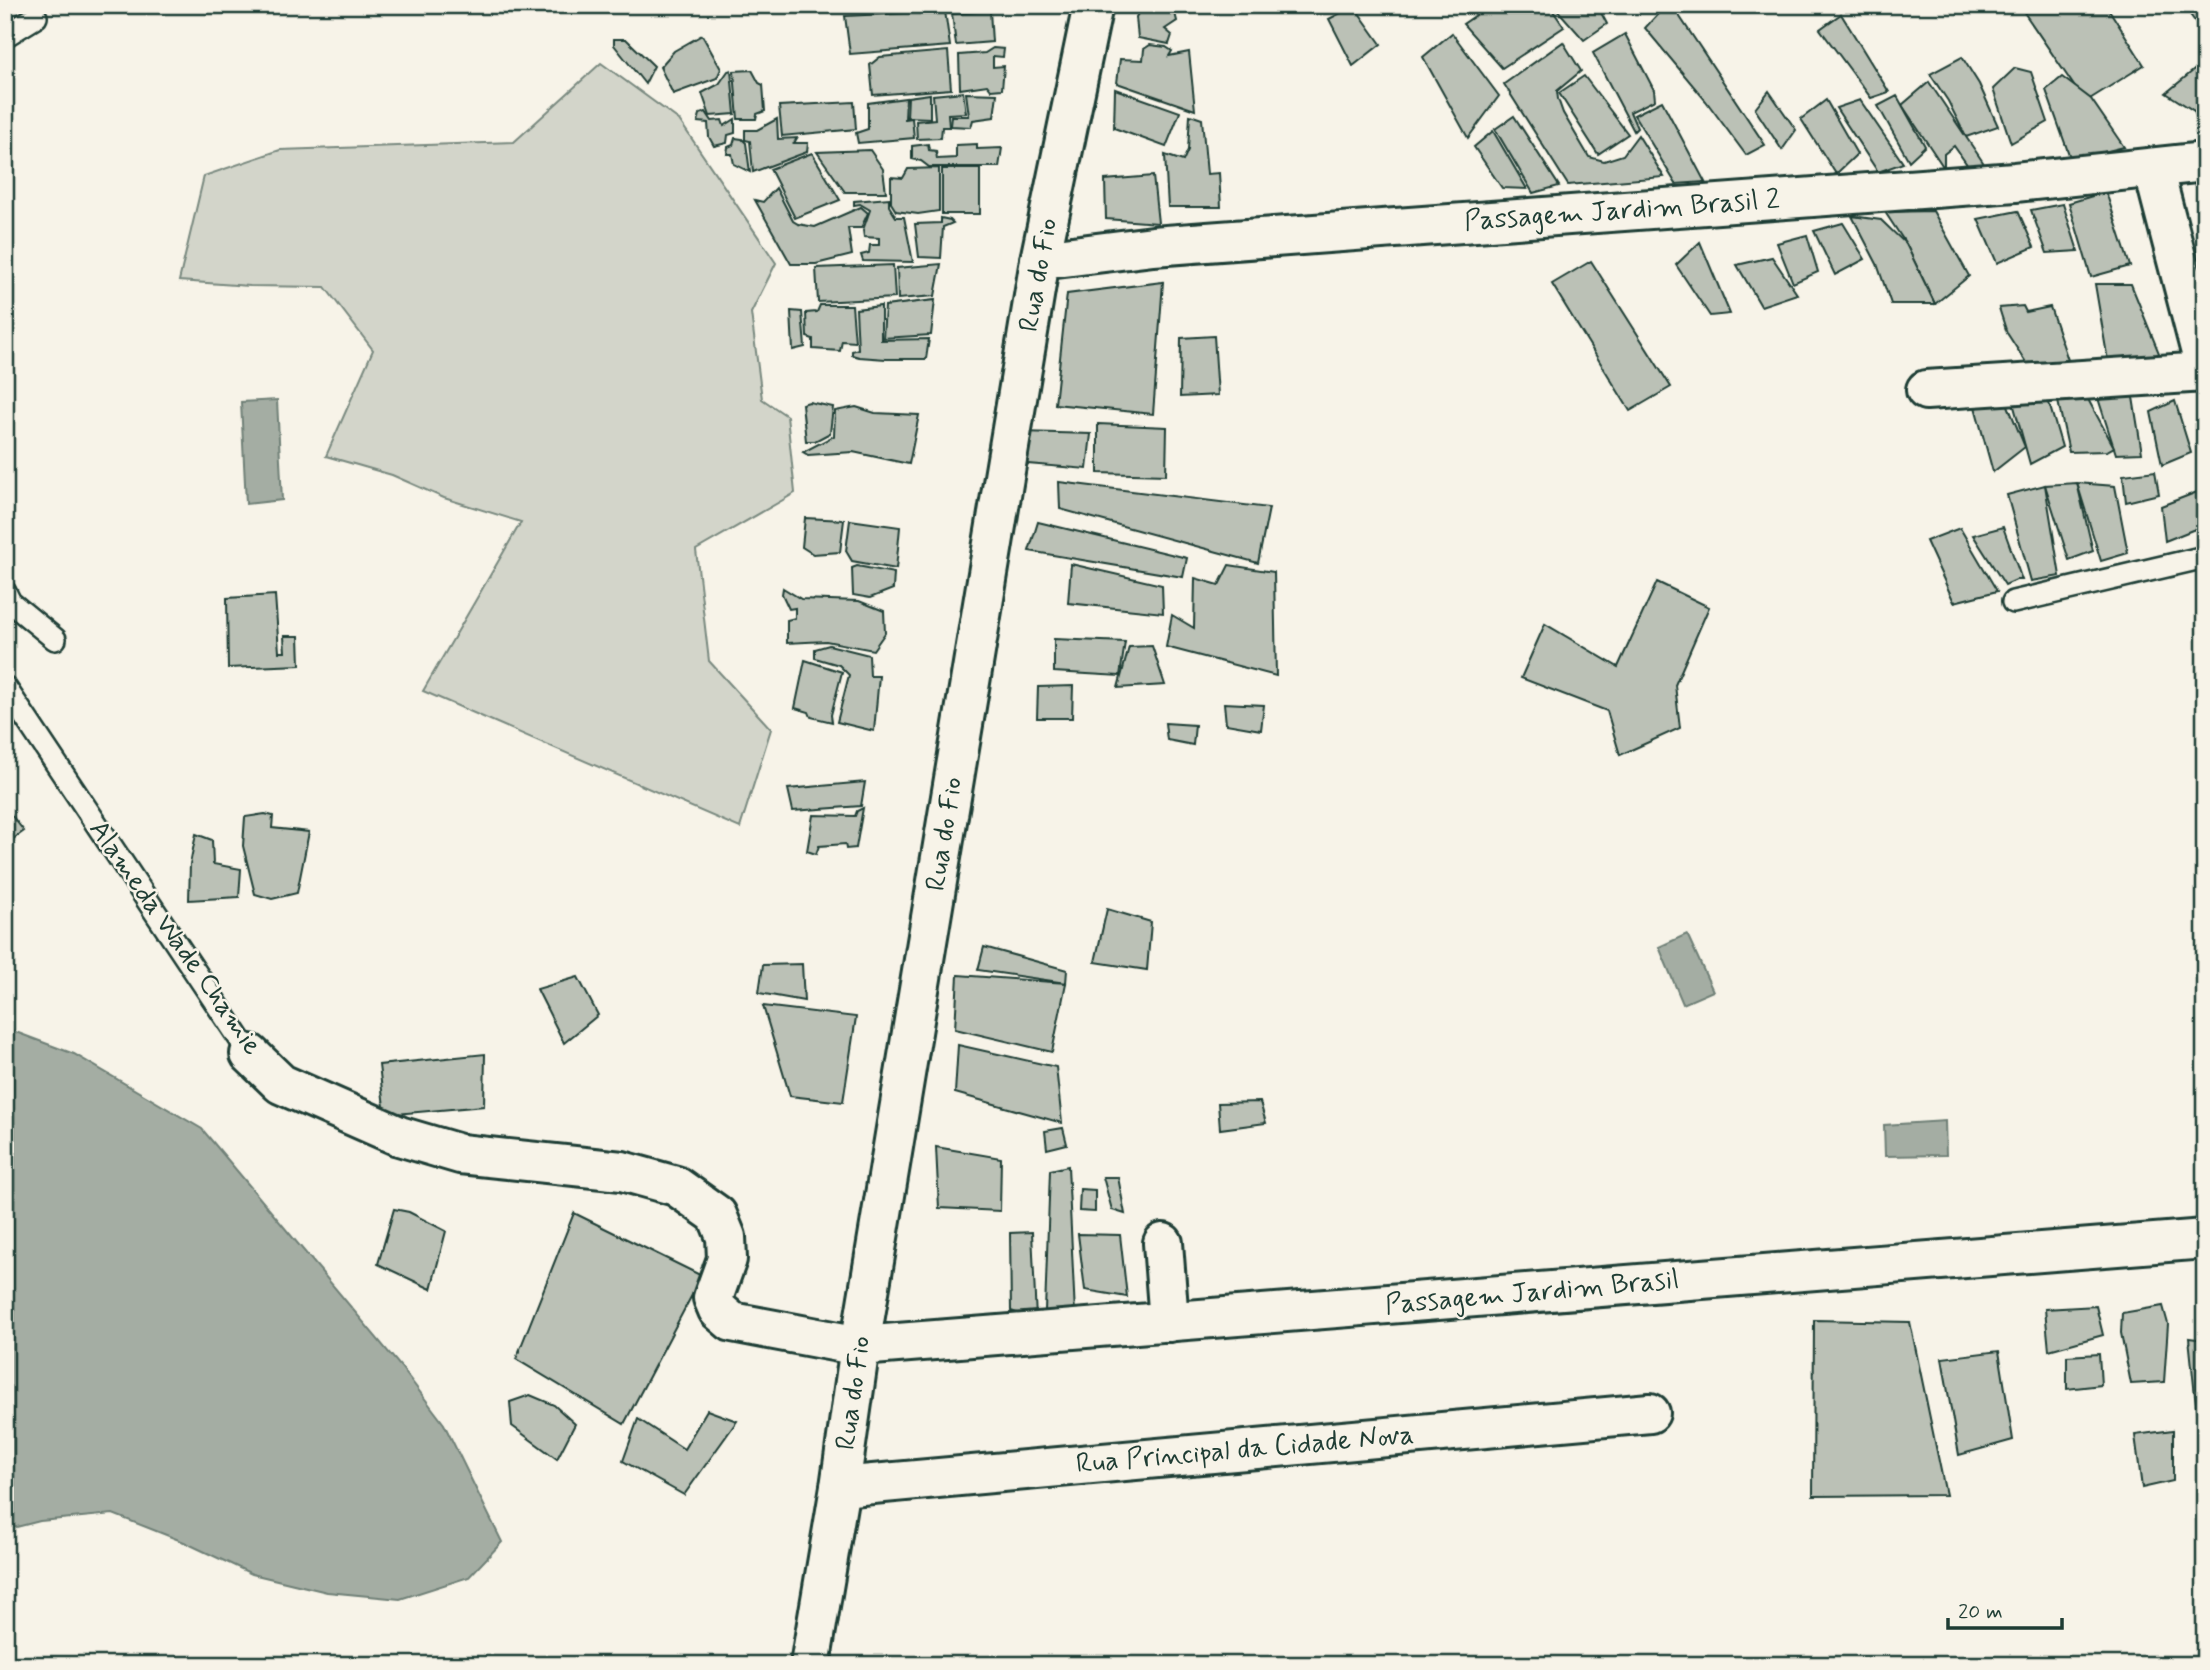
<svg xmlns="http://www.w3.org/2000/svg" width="2210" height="1670" font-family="Mynerve,sans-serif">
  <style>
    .green { fill: #d3d5ca; stroke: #79897f; stroke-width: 2 }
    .water { fill: #a4ada3; stroke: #6f8077; stroke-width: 2 }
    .building { fill: #bbc1b6; stroke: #1f3d34; stroke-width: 2 }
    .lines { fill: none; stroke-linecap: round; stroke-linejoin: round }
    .service-casing { stroke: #1f3d34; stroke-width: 26 }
    .minor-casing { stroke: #1f3d34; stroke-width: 44 }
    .tertiary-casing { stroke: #1f3d34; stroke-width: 44 }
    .service { stroke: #f7f3e8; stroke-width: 21 }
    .minor { stroke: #f7f3e8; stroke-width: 38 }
    .tertiary { stroke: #f7f3e8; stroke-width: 38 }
    .labels { text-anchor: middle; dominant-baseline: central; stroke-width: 5; stroke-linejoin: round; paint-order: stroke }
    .street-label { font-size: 28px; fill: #1f3d34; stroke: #f7f3e8 }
  </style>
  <rect width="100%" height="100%" fill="#f7f3e8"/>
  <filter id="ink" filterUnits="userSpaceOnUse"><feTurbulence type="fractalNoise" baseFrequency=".0143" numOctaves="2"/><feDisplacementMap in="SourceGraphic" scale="14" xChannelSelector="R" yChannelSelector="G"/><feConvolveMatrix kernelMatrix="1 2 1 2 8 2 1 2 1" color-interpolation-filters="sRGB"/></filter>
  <g filter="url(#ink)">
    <polygon class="green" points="601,63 679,120 776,263 751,313 762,399 787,416 795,493 696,550 709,661 771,729 740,828 423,691 521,522 444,498 392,475 326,456 373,350 325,287 250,286 179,281 204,176 280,150 514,142"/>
    <g class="water">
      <polygon points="277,400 282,500 246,504 241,402"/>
      <polygon points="1687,934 1713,991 1683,1004 1659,947"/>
      <polygon points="5,1028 74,1054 202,1129 401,1367 444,1424 502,1542 469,1577 400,1599 327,1592 252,1574 184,1542 113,1514 40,1521 5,1530"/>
      <polygon points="1945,1121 1946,1155 1885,1156 1884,1125"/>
    </g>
    <g class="building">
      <rect x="922" y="5" width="88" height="3"/>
      <polygon points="1143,5 1173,5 1177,21 1165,29 1172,35 1169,44 1138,38 1136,17"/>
      <polygon points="1491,5 1549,5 1564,27 1502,68 1463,24"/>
      <polygon points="1553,5 1597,5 1607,24 1584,40"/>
      <polygon points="1666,5 1672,5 1765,145 1746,155 1706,101 1645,28"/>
      <polygon points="2019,5 2106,5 2144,65 2085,102"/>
      <polygon points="2183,5 2205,5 2205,35"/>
      <polygon points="1354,6 1381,44 1353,66 1329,19"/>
      <polygon points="945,11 950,46 850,54 845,16"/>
      <polygon points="990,11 992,42 956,45 952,14"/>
      <polygon points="1841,14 1889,92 1871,98 1820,29"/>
      <polygon points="1452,33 1499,96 1468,138 1423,57"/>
      <polygon points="1625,34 1654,90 1655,100 1630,112 1637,128 1634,131 1593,53"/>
      <polygon points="702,35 721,69 717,78 673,94 660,67 674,51"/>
      <polygon points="614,39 626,39 654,66 645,84 614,45"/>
      <polygon points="1563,42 1581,71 1557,91 1558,99 1563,113 1589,157 1604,161 1623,155 1638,135 1664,177 1568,185 1504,84"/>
      <polygon points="1150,45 1166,47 1172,51 1169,56 1189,52 1195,110 1117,83 1120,59 1143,60 1144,49"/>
      <polygon points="993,48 1004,49 1003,57 993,56 993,67 1004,66 1002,89 991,90 987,85 960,89 959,55 985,53"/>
      <polygon points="948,51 951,89 873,95 870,65 880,57"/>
      <polygon points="1962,57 1979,84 1998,126 1966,137 1948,101 1930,74"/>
      <polygon points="2199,66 2205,80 2205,137 2194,111 2166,93"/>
      <polygon points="2015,68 2031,72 2048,122 2011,143 1993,89"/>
      <polygon points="731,70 735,114 710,116 702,93 719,84 728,71"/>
      <polygon points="752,70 759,83 763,85 765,111 757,114 756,119 738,119 734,71"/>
      <polygon points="1584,76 1628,134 1598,154 1559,93"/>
      <polygon points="2062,77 2091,99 2124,147 2071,160 2046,90"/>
      <polygon points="1929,82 1966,137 1985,165 1968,166 1954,146 1944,154 1944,168 1902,105"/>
      <polygon points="1115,89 1180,112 1166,147 1114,128"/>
      <polygon points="1769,91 1796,130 1782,150 1755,109"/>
      <polygon points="963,92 966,113 948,114 949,127 942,127 941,138 917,139 916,121 935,119 933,95"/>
      <polygon points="966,93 997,94 994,117 973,120 971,127 950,126 951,116 969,116"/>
      <polygon points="930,94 930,118 907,117 908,97"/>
      <polygon points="1897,96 1925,146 1909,161 1878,106"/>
      <polygon points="906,98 905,119 912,118 914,138 858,143 856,133 868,129 868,103"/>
      <polygon points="1826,100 1857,154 1836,174 1801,119"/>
      <polygon points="1860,100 1903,163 1878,172 1836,108"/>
      <polygon points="1662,101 1705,182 1676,184 1634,115"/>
      <polygon points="854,102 856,129 782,136 779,106"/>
      <polygon points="706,112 712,121 722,120 724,126 735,119 735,133 728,135 727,143 714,146 709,137 708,123 698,122 700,114"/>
      <polygon points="1190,115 1202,119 1207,174 1219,173 1221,207 1168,207 1165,155 1183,161 1188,150"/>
      <polygon points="1514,116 1559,186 1533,193 1495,129"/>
      <polygon points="777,119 778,139 797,138 794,143 808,143 807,152 753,172 750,141 745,140 745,130 757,130"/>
      <polygon points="1493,131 1527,189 1502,188 1474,147"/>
      <polygon points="735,138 742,139 746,143 750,172 734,164 732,154 727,154 728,147 733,145"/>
      <polygon points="928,144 929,150 936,151 937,159 956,158 956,145 977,144 977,149 1002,148 999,167 929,167 921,161 912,159 912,146"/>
      <polygon points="870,150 883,169 886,192 845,192 817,152"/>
      <polygon points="812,153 840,200 795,218 770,169"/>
      <polygon points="939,168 939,211 918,214 896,211 891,203 891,177 903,178 908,169"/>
      <rect x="942" y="169" width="38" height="45"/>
      <polygon points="1153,176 1158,223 1106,219 1105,180"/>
      <polygon points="776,188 793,221 798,224 815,227 861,207 868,213 861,228 848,228 852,255 816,264 791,264 755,200 763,202"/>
      <polygon points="2106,192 2130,266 2091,277 2069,203"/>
      <polygon points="889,198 889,206 896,217 904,217 913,262 863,261 861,255 869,253 870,245 879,245 879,238 864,237 863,230 870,210 860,204 854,205 854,201"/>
      <polygon points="2063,204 2078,251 2047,253 2031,210"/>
      <polygon points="1933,211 1969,276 1935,304 1906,244 1885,212"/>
      <polygon points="2018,211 2034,247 1997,263 1978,219"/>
      <polygon points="1852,216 1881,220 1906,244 1935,304 1891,304 1877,264"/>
      <polygon points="941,218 950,220 953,223 943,227 941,258 919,257 915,224 941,223"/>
      <polygon points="1843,223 1865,259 1835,275 1814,231"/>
      <polygon points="1807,235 1818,272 1793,283 1777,243"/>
      <polygon points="1700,242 1730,314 1710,316 1676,265"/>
      <polygon points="1772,257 1797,294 1761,306 1737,265"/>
      <polygon points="1591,261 1671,387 1630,411 1552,284"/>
      <polygon points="941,264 935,296 898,299 897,268"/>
      <polygon points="893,265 895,298 818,302 816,268"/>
      <polygon points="1163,282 1153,414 1055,404 1067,294"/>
      <polygon points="2095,284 2131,284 2163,363 2109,367"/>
      <polygon points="935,300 931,335 883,338 885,306"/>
      <polygon points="820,305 852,305 855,342 842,341 840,351 813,349 813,339 807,337 806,313 817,312"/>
      <polygon points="881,306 881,340 929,339 926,359 886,359 859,357 852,355 852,351 858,349 856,309"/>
      <polygon points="2023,306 2026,312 2050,307 2068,360 2029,367 2007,333 1999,308"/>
      <polygon points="791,311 802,312 805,347 793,350"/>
      <polygon points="1214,336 1218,395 1180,397 1181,338"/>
      <polygon points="2132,391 2142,453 2116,454 2096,392"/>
      <polygon points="2056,392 2084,392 2114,447 2107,451 2069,452"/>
      <polygon points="2046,393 2062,447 2030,464 2012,399"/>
      <polygon points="2175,401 2191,453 2162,465 2151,412"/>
      <polygon points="809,402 833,407 830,433 815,441 806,441 802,404"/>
      <polygon points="1974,403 2007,403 2025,447 1993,472"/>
      <polygon points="856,407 875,413 919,415 909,464 853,452 808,455 803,452 834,436 835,411"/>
      <polygon points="1098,424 1167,427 1166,475 1098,473"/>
      <polygon points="1022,432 1091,434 1087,469 1016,463"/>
      <polygon points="2155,471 2159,494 2126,502 2123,475"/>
      <polygon points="1059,482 1269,508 1258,563 1060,509"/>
      <polygon points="2077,483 2115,486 2128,553 2101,561"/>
      <polygon points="2077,483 2093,551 2069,560 2045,485"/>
      <polygon points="2045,485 2060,576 2031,581 2007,495"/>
      <polygon points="2200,491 2205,525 2165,541 2161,506"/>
      <polygon points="805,518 844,520 840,552 813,554 802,547"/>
      <polygon points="850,520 900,527 896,569 852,561 846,551"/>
      <polygon points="1038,522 1187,558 1183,577 1029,551"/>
      <polygon points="2003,527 2022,580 2016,580 2005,585 1973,535"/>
      <polygon points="1960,528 1997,591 1954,602 1926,541"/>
      <polygon points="1071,564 1162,585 1163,613 1068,603"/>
      <polygon points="1229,565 1274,572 1276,676 1166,647 1172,615 1194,628 1195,578 1219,585"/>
      <polygon points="857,566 894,573 893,589 870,598 853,595 852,568"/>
      <polygon points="1657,582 1709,607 1675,685 1680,728 1620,755 1607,711 1521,678 1545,624 1618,667"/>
      <polygon points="783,588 801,599 859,601 884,611 885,633 873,650 826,641 787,643 787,620 795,618 795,608 789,609 782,594"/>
      <polygon points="275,595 279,652 285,652 284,636 299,636 300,665 228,668 227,598"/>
      <polygon points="1054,639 1125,642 1120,676 1054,672"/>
      <polygon points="829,645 869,655 870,676 879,676 874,731 837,722 849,675 839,665 815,658 815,649"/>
      <polygon points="1152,646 1165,685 1118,688 1129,647"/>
      <polygon points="805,660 842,672 831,715 832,722 811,717 809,712 795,708"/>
      <polygon points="1073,686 1072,718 1037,718 1038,687"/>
      <polygon points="1224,703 1264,705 1261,730 1226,724"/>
      <polygon points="1165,723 1195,725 1193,745 1167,740"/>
      <polygon points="865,782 861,806 793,811 788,789"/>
      <polygon points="5,807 24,831 5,845"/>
      <polygon points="863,808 856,848 846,849 845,844 819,846 816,854 807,851 813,815 855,816 857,811"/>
      <polygon points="265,814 273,816 272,828 309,832 297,893 272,899 255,894 243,846 245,817"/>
      <polygon points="196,834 212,840 213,864 241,869 239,897 189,900 190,864"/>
      <polygon points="1107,909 1151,922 1147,970 1095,962"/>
      <polygon points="984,947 1067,970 1066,983 978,970"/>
      <polygon points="802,964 804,1001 759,993 763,965"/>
      <polygon points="958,975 1066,983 1052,1052 955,1029"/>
      <polygon points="578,977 598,1015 564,1043 537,989"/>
      <polygon points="763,1006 856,1017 843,1102 790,1096"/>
      <polygon points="958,1045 1056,1067 1062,1123 955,1093"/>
      <polygon points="485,1054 484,1106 385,1115 379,1065"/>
      <polygon points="1260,1102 1266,1123 1220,1129 1218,1103"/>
      <polygon points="1063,1128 1067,1144 1047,1149 1045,1131"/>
      <polygon points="936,1147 1001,1158 1000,1211 939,1208"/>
      <polygon points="1068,1166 1075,1314 1045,1311 1050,1170"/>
      <polygon points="1103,1177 1118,1177 1125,1214 1112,1210"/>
      <polygon points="1080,1189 1095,1190 1095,1212 1079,1211"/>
      <polygon points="394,1209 409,1212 446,1231 431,1289 378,1264"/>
      <polygon points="574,1213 702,1276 624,1424 516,1359"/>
      <polygon points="1032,1232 1036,1319 1011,1311 1010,1233"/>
      <polygon points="1078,1234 1120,1235 1127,1297 1085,1290"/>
      <polygon points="2096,1306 2103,1335 2049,1350 2045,1309"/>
      <polygon points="2163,1306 2168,1324 2164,1382 2131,1384 2121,1333 2122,1313"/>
      <polygon points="1814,1320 1910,1322 1946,1495 1813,1496"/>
      <polygon points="2189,1338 2205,1340 2205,1444 2200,1444"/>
      <polygon points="1999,1351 2013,1440 1959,1455 1942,1358"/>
      <polygon points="2099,1354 2101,1385 2067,1389 2067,1356"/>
      <polygon points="530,1395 554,1405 575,1424 557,1459 512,1426 510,1402"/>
      <polygon points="707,1410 737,1421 684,1495 623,1461 638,1419 684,1449"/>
      <polygon points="2173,1430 2173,1481 2142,1488 2135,1435"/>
    </g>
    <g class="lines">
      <g class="service-casing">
        <g id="service">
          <polyline points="5,36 36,17"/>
          <polyline points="5,592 10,602 55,639"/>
          <polyline points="2013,602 2205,557"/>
          <polyline points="5,687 250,1054"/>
        </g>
      </g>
      <g class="minor-casing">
        <g id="minor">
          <polyline points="2153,168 2205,368"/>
          <polyline points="1040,260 1093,5"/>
          <polyline points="1926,390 2205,372"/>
          <polyline points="250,1054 281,1084 399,1136 460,1154 622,1171 676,1186 717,1215 726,1237 727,1259 713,1298 718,1310 732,1322 860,1346 2205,1239"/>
          <polyline points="1163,1243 1169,1322"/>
          <polyline points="840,1487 1650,1413"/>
        </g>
      </g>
      <g class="tertiary-casing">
        <polyline id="tertiary" points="810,1665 840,1487 860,1346 1040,260 1153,246 2015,182 2205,162"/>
      </g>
      <use href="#service" class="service"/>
      <use href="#minor" class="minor"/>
      <use href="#tertiary" class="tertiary"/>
    </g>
  </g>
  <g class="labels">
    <g class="street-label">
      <text transform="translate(1622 211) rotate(-4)">Passagem Jardim Brasil 2</text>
      <text transform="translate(1039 275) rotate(-80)">Rua do Fio</text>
      <text transform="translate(945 834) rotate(-81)">Rua do Fio</text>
      <text transform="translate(175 938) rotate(55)">Alameda Wade Chamie</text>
      <text transform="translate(1532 1293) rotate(-5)">Passagem Jardim Brasil</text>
      <text transform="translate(854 1393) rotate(-82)">Rua do Fio</text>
      <text transform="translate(1245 1450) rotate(-5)">Rua Principal da Cidade Nova</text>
    </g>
  </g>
  <rect width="2210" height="1670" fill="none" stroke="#f7f3e8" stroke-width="28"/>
  <rect x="14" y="14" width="2182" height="1642" fill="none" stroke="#1f3d34" stroke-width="2.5" filter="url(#ink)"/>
  <path d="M1948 1618v10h114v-10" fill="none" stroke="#1f3d34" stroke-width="3.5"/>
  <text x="1958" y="1618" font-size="21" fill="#1f3d34" stroke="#f7f3e8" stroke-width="5" paint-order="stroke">20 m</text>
</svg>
